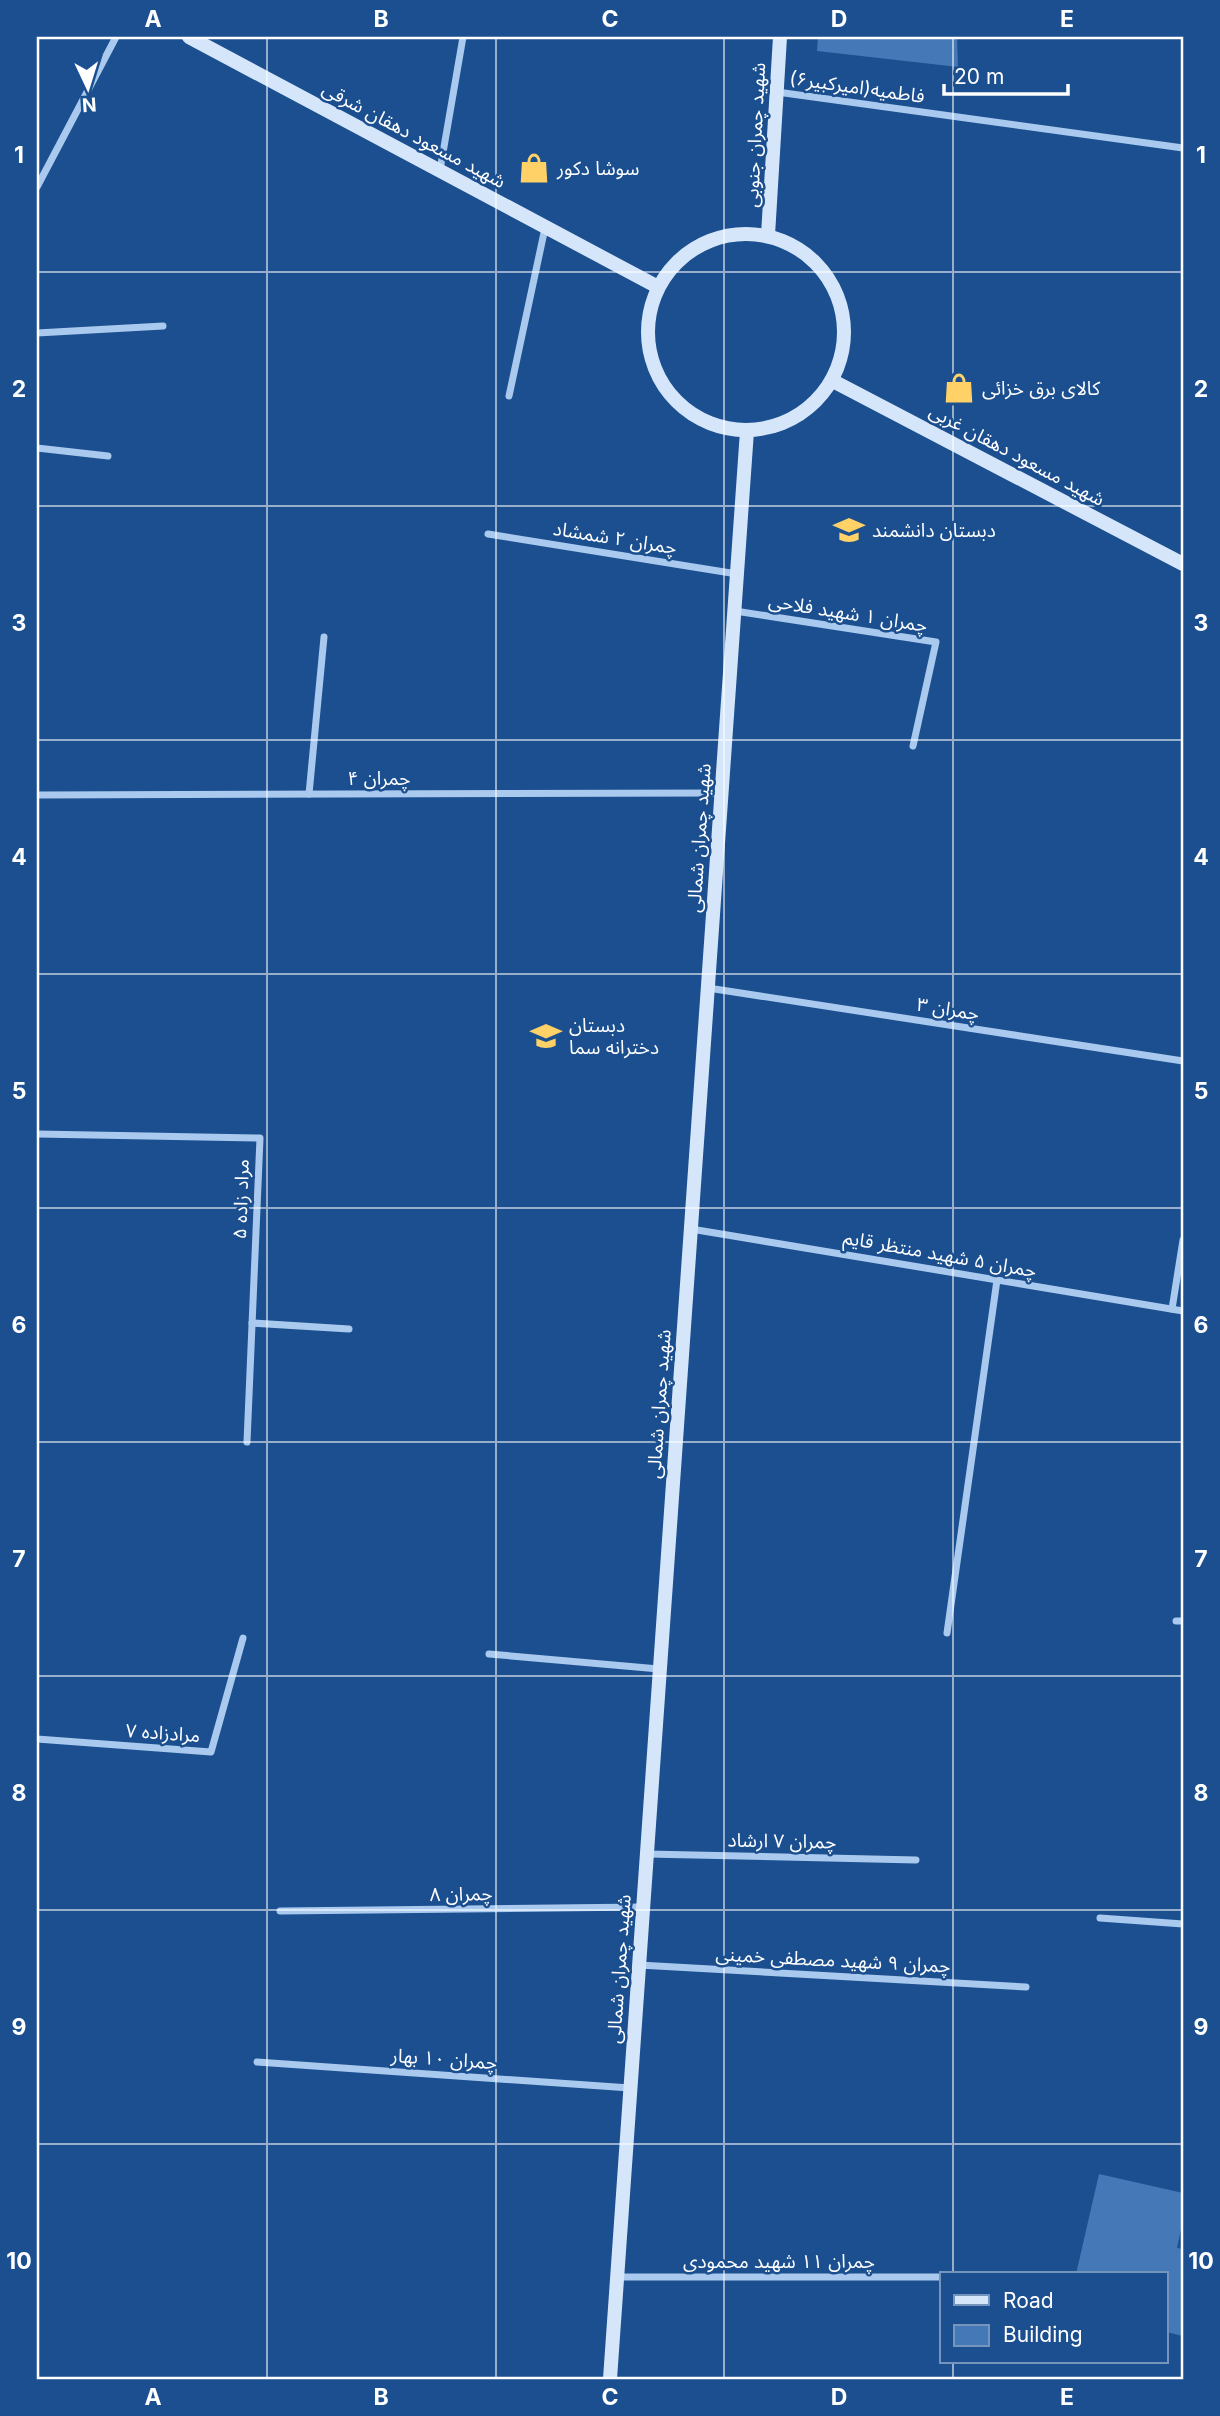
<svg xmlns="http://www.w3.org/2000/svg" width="1220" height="2416" font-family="Inter,'Noto Sans Arabic',sans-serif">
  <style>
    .building { fill: #4478b7 }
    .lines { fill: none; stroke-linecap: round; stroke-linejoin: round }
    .minor { stroke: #a9c9ee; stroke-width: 7 }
    .secondary { stroke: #d6e6fa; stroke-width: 14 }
    .grid { fill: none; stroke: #fff; stroke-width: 2; stroke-opacity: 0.55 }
    .labels { text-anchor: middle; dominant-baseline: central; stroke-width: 5; stroke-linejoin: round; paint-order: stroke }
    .street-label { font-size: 19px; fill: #fff; stroke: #1b4f8f }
    .poi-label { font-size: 19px; fill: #fff; stroke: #1b4f8f; text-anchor: start }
    .neatline { fill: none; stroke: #fff; stroke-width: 2.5 }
    .grid-label { font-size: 23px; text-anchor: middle; font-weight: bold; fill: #fff }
  </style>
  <rect width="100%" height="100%" fill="#1b4f8f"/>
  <g class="building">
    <polygon points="818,37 957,37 958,67 817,51"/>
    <polygon points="1099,2174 1183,2193 1183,2220 1177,2248 1183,2249 1183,2336 1166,2332 1166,2274 1076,2274"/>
  </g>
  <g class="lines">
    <g class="minor">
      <polyline points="777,92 1183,148"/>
      <polyline points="440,170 463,37"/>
      <polyline points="37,187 116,37"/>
      <polyline points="37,333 163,326"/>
      <polyline points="509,396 545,228"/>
      <polyline points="37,448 108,456"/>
      <polyline points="488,534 737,574"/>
      <polyline points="735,611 936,642 913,746"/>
      <polyline points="309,794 324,637"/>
      <polyline points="37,795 721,793"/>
      <polyline points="708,988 1183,1061"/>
      <polyline points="37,1134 260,1138 247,1442"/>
      <polyline points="691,1229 1183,1311"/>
      <polyline points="1172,1309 1183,1240"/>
      <polyline points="252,1323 349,1329"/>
      <polyline points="1176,1621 1183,1621"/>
      <polyline points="947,1633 997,1280"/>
      <polyline points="489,1654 659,1669"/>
      <polyline points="37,1739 211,1752 243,1638"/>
      <polyline points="647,1854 916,1860"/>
      <polyline points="280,1911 643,1907"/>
      <polyline points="1100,1918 1183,1924"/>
      <polyline points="639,1965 1026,1987"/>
      <polyline points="257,2062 630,2088"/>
      <polyline points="618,2277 942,2277"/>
    </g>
    <g class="secondary">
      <polyline points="189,37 658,287"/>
      <circle cx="746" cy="332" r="98"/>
      <polyline points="768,235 780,37"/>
      <polyline points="833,381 1183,564"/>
      <polyline points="610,2379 747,431"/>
    </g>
  </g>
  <path class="grid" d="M267,37v2342M496,37v2342M724,37v2342M953,37v2237M37,272h1146M37,506h1146M37,740h1146M37,974h1146M37,1208h1146M37,1442h1146M37,1676h1146M37,1910h1146M37,2144h1146M953,2362v17"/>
  <defs>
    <g id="shop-bare" transform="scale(2.415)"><path d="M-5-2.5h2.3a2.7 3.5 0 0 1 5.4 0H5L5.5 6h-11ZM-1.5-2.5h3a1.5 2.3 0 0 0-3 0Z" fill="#ffd166" stroke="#1b4f8f" stroke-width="2.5" paint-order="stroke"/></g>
    <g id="school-bare" transform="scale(2.415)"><path d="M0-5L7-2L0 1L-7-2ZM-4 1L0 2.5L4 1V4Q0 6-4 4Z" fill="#ffd166" stroke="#1b4f8f" stroke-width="2.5" paint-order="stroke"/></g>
  </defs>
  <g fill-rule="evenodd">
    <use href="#shop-bare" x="534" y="168"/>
    <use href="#shop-bare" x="959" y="388"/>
    <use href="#school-bare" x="849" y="530"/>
    <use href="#school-bare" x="546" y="1036"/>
  </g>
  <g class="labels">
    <g class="street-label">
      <text transform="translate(857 87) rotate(8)">فاطمیه(امیرکبیر۶)</text>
      <text transform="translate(414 135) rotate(28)">شهید مسعود دهقان شرقی</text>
      <text transform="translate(755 135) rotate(-87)">شهید چمران جنوبی</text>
      <text transform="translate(1017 455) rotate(28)">شهید مسعود دهقان غربی</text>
      <text transform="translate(615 538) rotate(9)">چمران ۲ شمشاد</text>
      <text transform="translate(848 613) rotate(9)">چمران ۱ شهید فلاحی</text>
      <text x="379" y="778">چمران ۴</text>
      <text transform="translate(699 838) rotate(-86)">شهید چمران شمالی</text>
      <text transform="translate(948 1009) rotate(9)">چمران ۳</text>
      <text transform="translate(241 1199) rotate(-88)">مراد زاده ۵</text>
      <text transform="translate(940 1254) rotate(10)">چمران ۵ شهید منتظر قایم</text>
      <text transform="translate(659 1404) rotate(-86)">شهید چمران شمالی</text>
      <text transform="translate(163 1733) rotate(4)">مرادزاده ۷</text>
      <text transform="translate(782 1841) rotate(1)">چمران ۷ ارشاد</text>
      <text transform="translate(461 1894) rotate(-1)">چمران ۸</text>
      <text transform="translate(833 1960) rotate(3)">چمران ۹ شهید مصطفی خمینی</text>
      <text transform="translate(619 1969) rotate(-86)">شهید چمران شمالی</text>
      <text transform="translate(444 2059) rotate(4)">چمران ۱۰ بهار</text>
      <text x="779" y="2261">چمران ۱۱ شهید محمودی</text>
    </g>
    <g class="poi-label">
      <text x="557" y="168">سوشا دکور</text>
      <text x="982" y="388">کالای برق خزائی</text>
      <text x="872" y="530">دبستان دانشمند</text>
      <text x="569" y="1025">دبستان<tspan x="569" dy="22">دخترانه سما</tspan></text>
    </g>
  </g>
  <rect width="1220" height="2416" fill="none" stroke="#1b4f8f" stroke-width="77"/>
  <rect x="940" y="2272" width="228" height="91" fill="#1b4f8f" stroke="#7695bc" stroke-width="2"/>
  <rect x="954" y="2295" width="35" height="10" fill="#d6e6fa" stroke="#7695bc" stroke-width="2"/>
  <text x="1003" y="2308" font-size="21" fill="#ffffff">Road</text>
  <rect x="954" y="2325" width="35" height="21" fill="#4478b7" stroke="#7695bc" stroke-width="2"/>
  <text x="1003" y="2342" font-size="21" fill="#ffffff">Building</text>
  <g transform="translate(88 88) rotate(176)" stroke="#1b4f8f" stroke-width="5" paint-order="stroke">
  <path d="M0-5L12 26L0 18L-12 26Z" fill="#ffffff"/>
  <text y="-10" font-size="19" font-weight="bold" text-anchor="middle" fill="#ffffff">N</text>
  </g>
  <path d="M944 84v10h124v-10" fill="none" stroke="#ffffff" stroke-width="3.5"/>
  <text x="954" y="84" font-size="21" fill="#ffffff" stroke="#1b4f8f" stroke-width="5" paint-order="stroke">20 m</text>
  <rect x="38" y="38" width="1144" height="2340" class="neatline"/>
  <g class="grid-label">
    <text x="153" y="27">A</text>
    <text x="381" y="27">B</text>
    <text x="610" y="27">C</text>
    <text x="839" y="27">D</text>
    <text x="1067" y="27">E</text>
    <text x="19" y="163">1</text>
    <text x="1201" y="163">1</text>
    <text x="19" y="397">2</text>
    <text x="1201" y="397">2</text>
    <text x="19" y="631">3</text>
    <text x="1201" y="631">3</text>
    <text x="19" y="865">4</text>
    <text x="1201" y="865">4</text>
    <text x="19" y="1099">5</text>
    <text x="1201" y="1099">5</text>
    <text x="19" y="1333">6</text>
    <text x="1201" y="1333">6</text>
    <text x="19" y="1567">7</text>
    <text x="1201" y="1567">7</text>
    <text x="19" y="1801">8</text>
    <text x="1201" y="1801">8</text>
    <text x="19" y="2035">9</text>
    <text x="1201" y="2035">9</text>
    <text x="19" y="2269">10</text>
    <text x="1201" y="2269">10</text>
    <text x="153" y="2405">A</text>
    <text x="381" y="2405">B</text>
    <text x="610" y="2405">C</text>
    <text x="839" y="2405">D</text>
    <text x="1067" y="2405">E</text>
  </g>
</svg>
